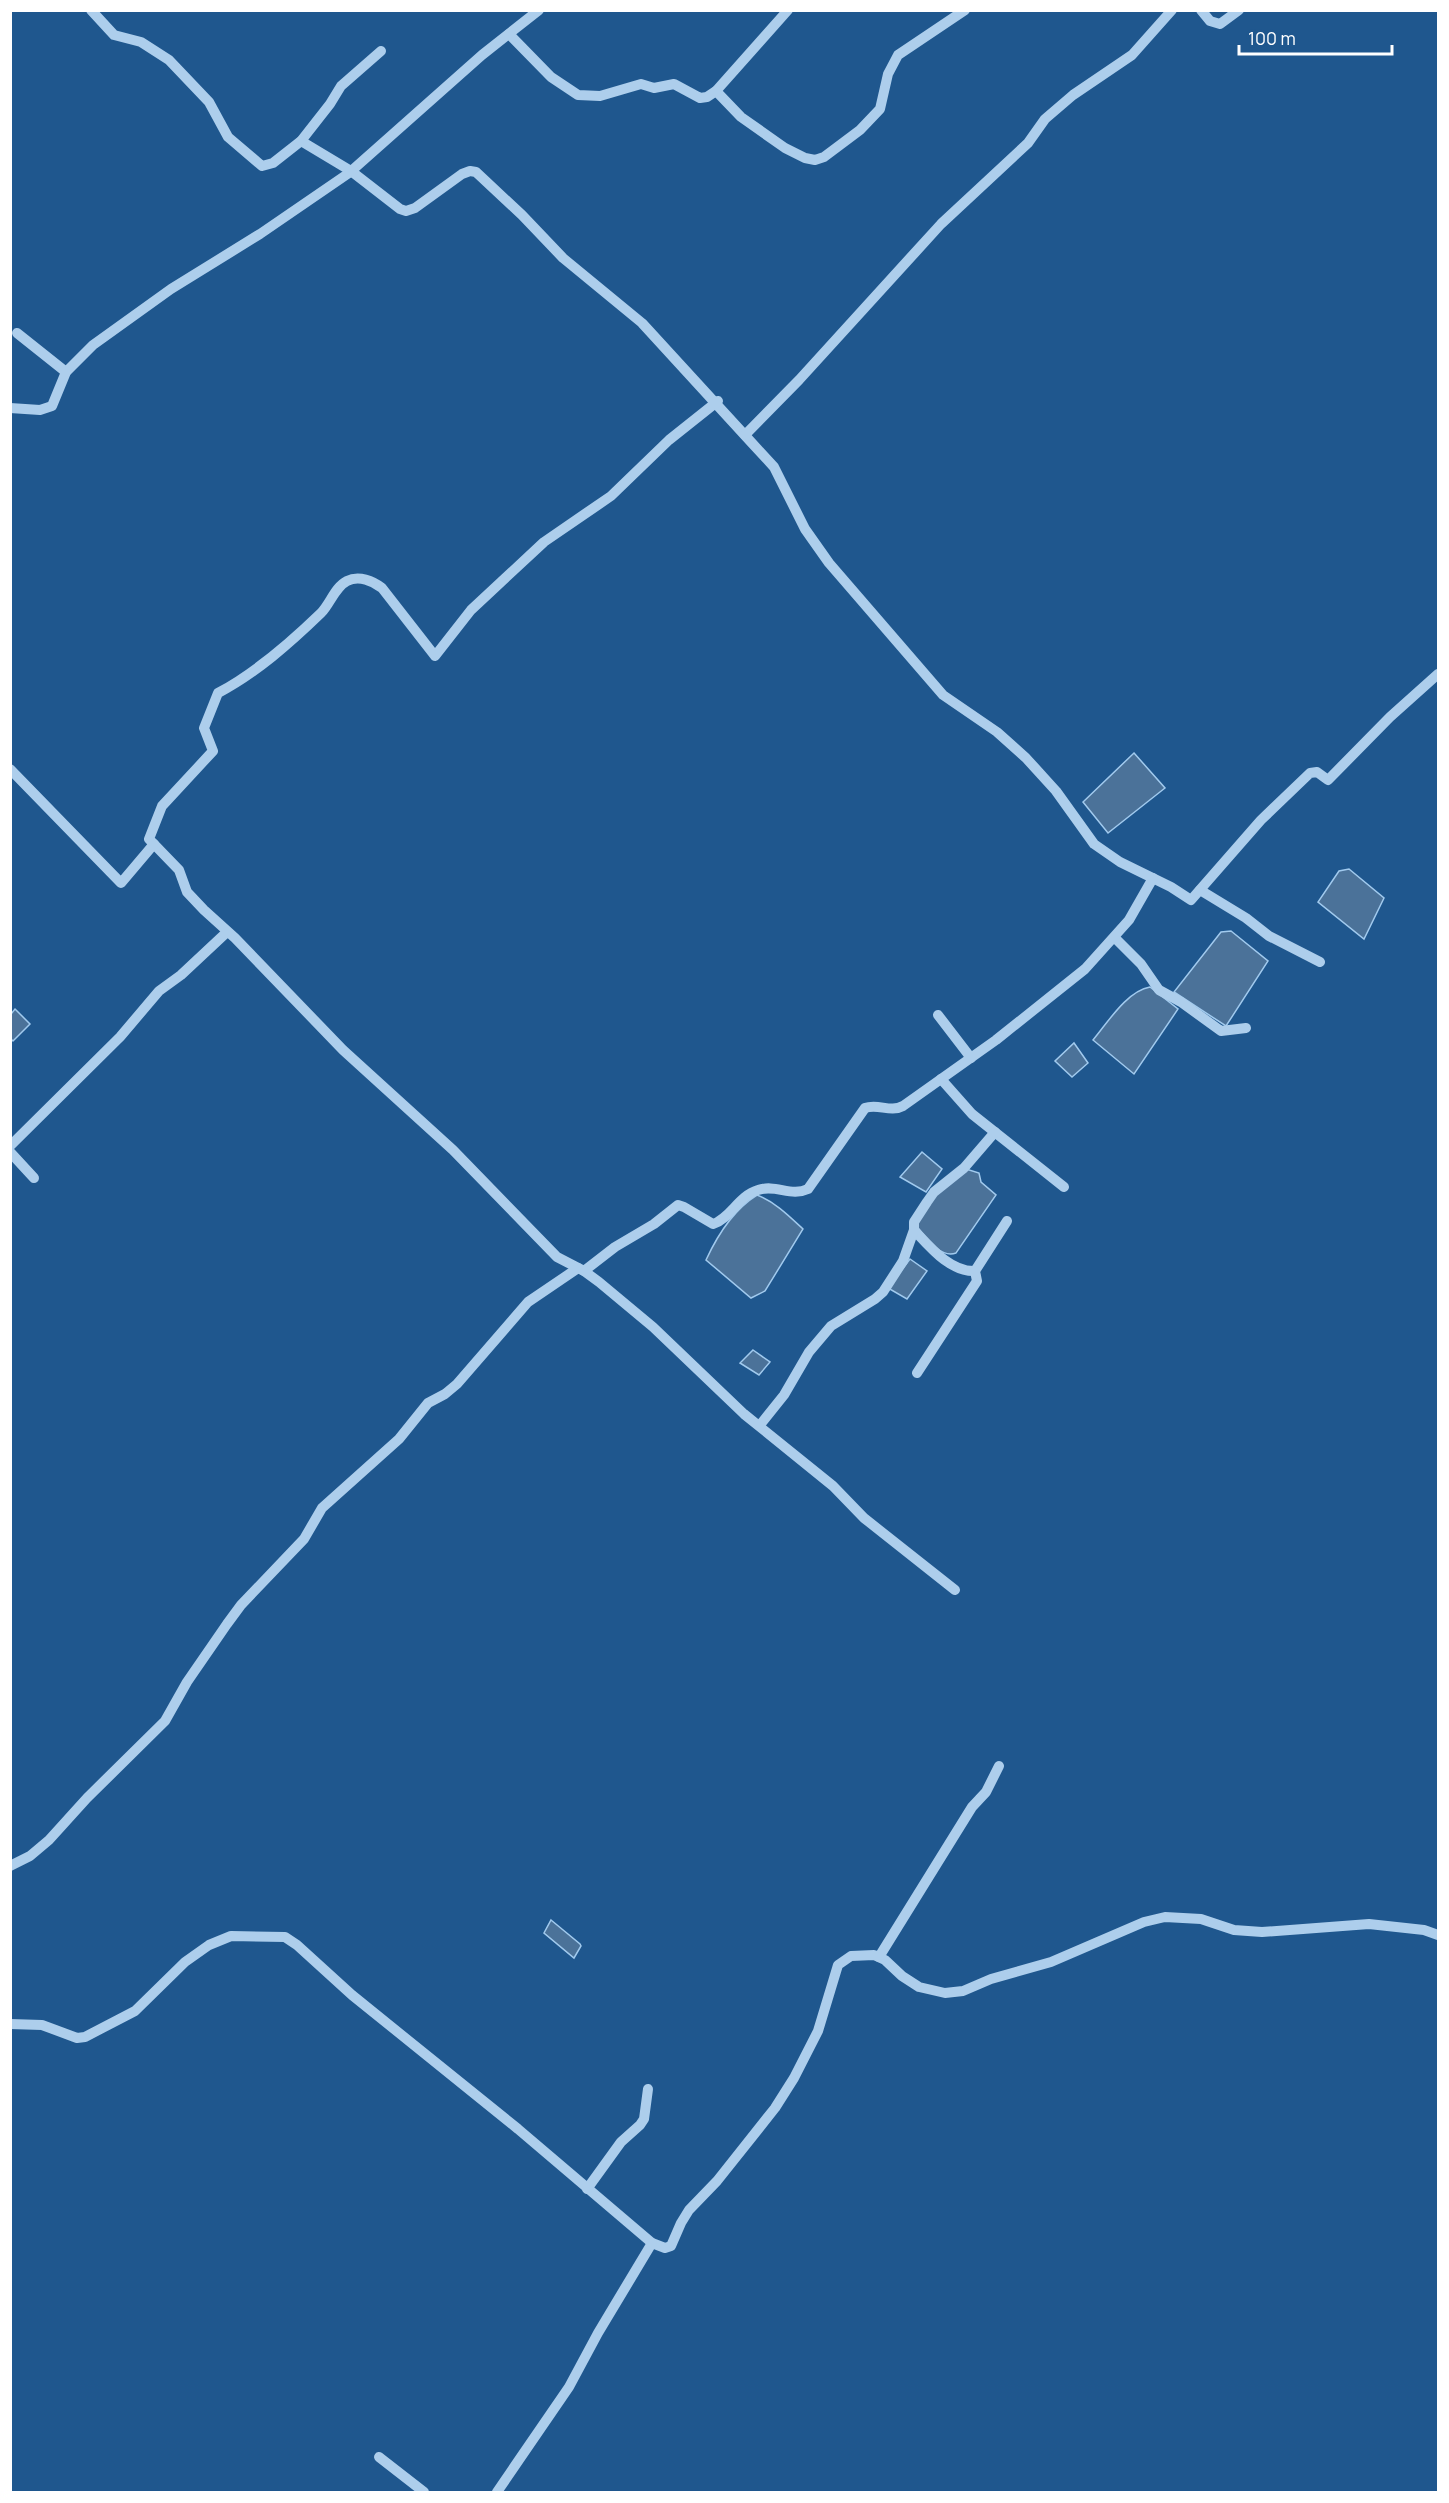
<svg xmlns="http://www.w3.org/2000/svg" width="1449" height="2503" font-family="Manrope,sans-serif">
  <style>
    .water { fill: #4b7299; stroke: #a1caee; stroke-width: 1.5 }
    .lines { fill: none; stroke-linecap: round; stroke-linejoin: round }
    .minor { stroke: #adceec; stroke-width: 10 }
  </style>
  <rect width="100%" height="100%" fill="#1f578e"/>
  <g class="water">
    <polygon points="1134,753 1165,788 1108,833 1083,802"/>
    <polygon points="1349,869 1384,898 1364,939 1318,902 1339,871"/>
    <polygon points="1231,931 1268,961 1226,1026 1174,992 1221,932"/>
    <path d="M1150,987l28,22 -44,65 -41,-34c15,-18 34,-49 57,-53z"/>
    <polygon points="15,1009 30,1024 13,1041 11,1039 11,1014"/>
    <polygon points="1074,1043 1088,1063 1072,1077 1055,1061"/>
    <polygon points="922,1152 942,1169 926,1192 900,1177"/>
    <path d="M966,1169l13,4 2,9 15,13 -40,58c-16,6 -30,-16 -40,-27l18,-31z"/>
    <path d="M757,1195c18,7 31,20 46,34l-38,62 -14,7 -45,-38c12,-26 27,-50 51,-65z"/>
    <polygon points="910,1259 927,1271 907,1299 888,1288"/>
    <polygon points="753,1350 770,1362 759,1375 740,1363"/>
    <polygon points="551,1920 580,1944 581,1946 574,1958 544,1933"/>
  </g>
  <g class="lines">
    <g class="minor">
      <polyline points="91,10 114,35 141,42 169,60 209,102 228,137 262,166 273,163 301,141 330,104 341,86 381,51"/>
      <polyline points="1201,10 1210,21 1220,24 1239,10"/>
      <polyline points="509,34 551,77 578,95 600,96 641,84 654,88 674,84 700,98 707,97 716,91 788,10"/>
      <polyline points="716,91 741,117 785,148 805,158 815,160 824,157 860,130 880,109 888,74 898,55 965,10"/>
      <polyline points="301,141 351,171 400,209 406,211 415,208 462,174 470,171 476,172 522,215 563,258 642,323 751,442 774,467 805,529 829,563 943,695 997,732 1026,758 1056,791 1094,844 1120,862 1171,887 1191,900 1261,820 1310,773 1317,772 1328,780 1330,778 1390,717 1438,674"/>
      <polyline points="17,333 66,372"/>
      <path d="M718,401l-49,39 -58,56 -67,46 -73,68 -36,46 -53,-68c-9,-7 -23,-13 -35,-7 -12,6 -17,23 -26,32 -31,30 -65,60 -103,80l-14,35 9,23 -51,55 -13,33 30,31 8,22 17,18 31,28 108,112 110,100 104,107 27,14 15,11 54,45 91,87 89,72 31,32 91,72"/>
      <polyline points="10,408 40,410 52,406 66,372 93,345 171,289 260,234 349,173 482,55 539,10"/>
      <polyline points="745,435 799,380 941,224 1028,143 1045,119 1073,95 1132,55 1172,10"/>
      <polyline points="10,769 121,883 154,844"/>
      <polyline points="1200,890 1246,918 1269,936 1320,962"/>
      <polyline points="1115,938 1141,964 1159,990 1181,1002 1221,1031 1246,1028"/>
      <polyline points="938,1015 971,1058"/>
      <polyline points="941,1079 972,1114 1064,1187"/>
      <polyline points="10,1146 120,1037 159,991 181,975 227,932"/>
      <polyline points="10,1152 34,1178"/>
      <path d="M914,1230c16,17 36,42 61,41"/>
      <path d="M584,1271l31,-24 39,-23 24,-19 6,2 29,17c18,-6 25,-28 45,-34 18,-6 33,7 50,-1l57,-81c13,-5 25,5 38,-2l93,-66 89,-71 44,-49 24,-42"/>
      <polyline points="917,1373 977,1281 975,1271 1007,1221"/>
      <polyline points="760,1425 784,1395 809,1352 831,1326 875,1299 883,1292 903,1261 914,1230 914,1222 927,1202 934,1192 964,1168 995,1132"/>
      <polyline points="10,1866 30,1856 49,1840 87,1798 165,1721 187,1682 227,1624 241,1605 304,1539 322,1508 399,1439 428,1403 445,1394 457,1384 528,1302 578,1268"/>
      <polyline points="879,1957 972,1807 986,1792 999,1766"/>
      <polyline points="10,2024 42,2025 77,2038 85,2037 135,2011 185,1962 209,1945 231,1936 285,1937 297,1945 352,1995 518,2129 652,2243 665,2248 671,2246 681,2223 689,2210 717,2181 775,2108 794,2078 818,2031 838,1965 851,1956 874,1955 885,1960 902,1976 919,1987 945,1993 963,1991 991,1979 1051,1962 1144,1922 1165,1917 1201,1919 1234,1930 1262,1932 1369,1924 1424,1930 1438,1935"/>
      <polyline points="587,2189 621,2142 640,2125 644,2119 648,2089"/>
      <polyline points="379,2457 424,2492"/>
      <polyline points="497,2492 569,2387 598,2333 652,2243"/>
    </g>
  </g>
  <rect width="1449" height="2503" fill="none" stroke="#ffffff" stroke-width="24"/>
  <path d="M1239 45v9h153v-9" fill="none" stroke="#ffffff" stroke-width="3"/>
  <text x="1248" y="45" font-size="18" fill="#ffffff" stroke="#1f578e" stroke-width="4.5" paint-order="stroke">100 m</text>
</svg>
